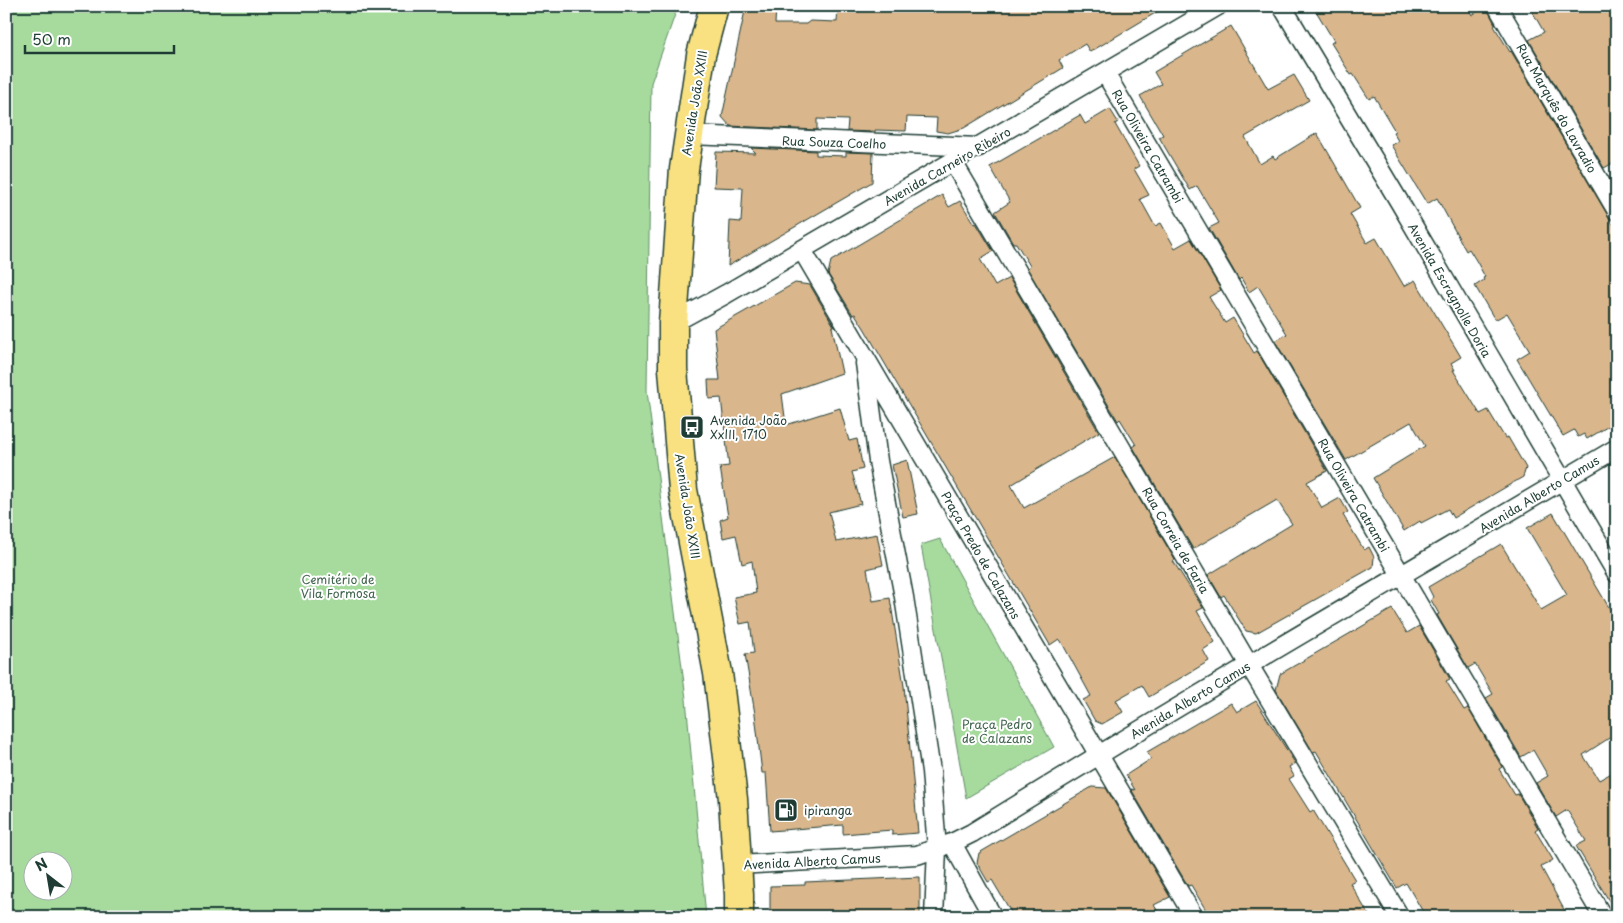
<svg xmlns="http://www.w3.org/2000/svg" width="1623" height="923" font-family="'Playpen Sans',sans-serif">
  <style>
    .green { fill: #a7db9e; stroke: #638c69; fill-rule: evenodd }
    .building { fill: #dab68c; stroke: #1f3d34 }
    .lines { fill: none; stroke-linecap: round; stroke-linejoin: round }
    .street-casing { stroke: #1f3d34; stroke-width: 21 }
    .primary-casing { stroke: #1f3d34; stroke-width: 31 }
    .street { stroke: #fff; stroke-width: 18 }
    .primary { stroke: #f9e181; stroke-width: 28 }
    .labels { text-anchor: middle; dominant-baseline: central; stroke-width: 4; stroke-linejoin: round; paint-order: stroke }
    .street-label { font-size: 12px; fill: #1f3d34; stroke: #fff }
    .poi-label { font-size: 12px; fill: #1f3d34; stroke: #fff; text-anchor: start }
    .park-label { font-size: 12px; fill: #41644e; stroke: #fff }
  </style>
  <rect width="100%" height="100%" fill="#fff"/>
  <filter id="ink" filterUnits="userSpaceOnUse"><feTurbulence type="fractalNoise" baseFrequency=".02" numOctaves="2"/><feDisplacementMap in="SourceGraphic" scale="10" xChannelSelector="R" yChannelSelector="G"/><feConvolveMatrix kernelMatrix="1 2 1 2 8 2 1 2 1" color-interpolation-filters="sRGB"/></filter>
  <g filter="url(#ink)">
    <g class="green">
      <path d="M6,6h672l-27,77 -4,308 39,308 20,218h-700zM32,860h30v30h-30z"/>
      <polygon points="940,539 1054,747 966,798 921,545"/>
    </g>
    <g class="building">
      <polygon points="746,6 776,6 775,24 806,24 810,21 837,22 838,6 1167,6 1090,52 1085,44 1059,60 1063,68 964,128 948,133 936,131 937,118 907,117 906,131 875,130 875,132 847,131 848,120 817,119 817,130 730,126 722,117"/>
      <polygon points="1313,6 1467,6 1472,15 1486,6 1495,24 1494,26 1510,52 1511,51 1617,231 1617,421 1587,439 1584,434 1578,437 1574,430 1563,436 1517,359 1530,351 1507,313 1495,320 1475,286 1484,280 1483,278 1485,277 1477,262 1469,249 1466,251 1437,198 1427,204 1391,145 1398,141 1393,132 1395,131 1374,96 1369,99 1353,74 1351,75 1331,43 1334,41"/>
      <polygon points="1529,6 1617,6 1617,161 1604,168 1529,40 1544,32"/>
      <polygon points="1231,26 1268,89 1294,75 1309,100 1245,137 1260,164 1273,156 1275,159 1317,133 1360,208 1350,214 1367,243 1376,238 1404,286 1415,280 1461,357 1451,363 1455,370 1453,370 1480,414 1488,410 1505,438 1508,437 1526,468 1523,477 1453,518 1448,509 1421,523 1420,521 1404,531 1373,478 1425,446 1411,422 1346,460 1275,341 1287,334 1258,286 1249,292 1241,278 1239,280 1209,228 1219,223 1197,186 1190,190 1159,137 1163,135 1140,96 1161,84 1154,72"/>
      <polygon points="1110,109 1118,122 1115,124 1139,166 1134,169 1149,195 1140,199 1155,226 1161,223 1175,248 1191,239 1221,290 1209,297 1225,323 1233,318 1254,353 1257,351 1327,471 1307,482 1322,508 1340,498 1348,512 1343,515 1364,550 1369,547 1374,557 1373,567 1256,633 1246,631 1224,595 1221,597 1208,575 1292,524 1277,500 1193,549 1133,447 1136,445 1120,419 1118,421 1027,268 1030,266 1016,243 1013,243 995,212 1010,202 990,167 1080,115 1085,124"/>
      <polygon points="751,148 816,151 816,155 846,156 846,152 873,153 872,182 728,266 730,221 741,222 743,188 714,187 716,152 756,153"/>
      <polygon points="942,195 949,207 960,201 974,224 976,223 993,251 980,259 995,286 1009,278 1099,432 1011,485 1024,508 1115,457 1175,560 1173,561 1203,608 1197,611 1215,642 1203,650 1209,661 1149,697 1142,685 1116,700 1123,712 1102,724 1095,721 1083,700 1091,696 1061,641 1059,639 1050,645 864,328 855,314 853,315 828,274 831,261"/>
      <polygon points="795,283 810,285 834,326 832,327 842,373 782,394 786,425 840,408 849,441 857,439 863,469 852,472 861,504 829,512 836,542 877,534 883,565 867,569 873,601 890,598 904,686 918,833 892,835 892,830 843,834 843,825 770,831 766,773 762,773 755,714 745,654 754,653 750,622 740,624 734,597 756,593 752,561 742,564 736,535 723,538 720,520 728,517 720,467 729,466 721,398 709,399 708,380 720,380 714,329"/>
      <polygon points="907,460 918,514 903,517 892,465"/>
      <polygon points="1553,513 1617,621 1617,733 1583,755 1599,780 1617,770 1617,914 1576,846 1586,841 1567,810 1556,817 1536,783 1548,776 1533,750 1521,757 1486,698 1493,694 1475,664 1468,668 1437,615 1439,614 1431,600 1433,597 1428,587 1501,544 1541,610 1567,595 1527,528"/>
      <polygon points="1392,609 1407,633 1419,626 1450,679 1446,681 1464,710 1468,708 1502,767 1499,769 1515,795 1518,794 1538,828 1535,830 1553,860 1541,867 1568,917 1426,917 1406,883 1397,888 1316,751 1313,752 1276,690 1280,674"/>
      <polygon points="1256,701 1295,763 1289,767 1294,776 1289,779 1310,812 1313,810 1355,880 1350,883 1370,917 1210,917 1191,885 1188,886 1131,789 1135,790 1126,775 1151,759 1147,752 1231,703 1237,712"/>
      <polygon points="1092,787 1106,788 1170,897 1154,905 1161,917 1014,917 992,880 988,882 977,863 979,853"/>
      <polygon points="920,877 920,917 770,916 770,886 805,885 805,882"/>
    </g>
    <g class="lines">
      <g class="street-casing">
        <g id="street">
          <polyline points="1282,6 1400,203 1617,574"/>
          <polyline points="1497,6 1617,211"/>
          <polyline points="1105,73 1603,917"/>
          <polyline points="689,135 979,147"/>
          <polyline points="953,162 1249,665 1400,917"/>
          <polyline points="802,250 1194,917"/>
          <polyline points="673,323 726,294 1218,6"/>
          <polyline points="865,363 878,461 904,597 931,771 937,849 934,917"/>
          <polyline points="952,843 993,917"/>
          <path d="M737,865l180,-10 35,-12 20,-10c212,-132 429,-257 645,-385"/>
        </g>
      </g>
      <g class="primary-casing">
        <polyline id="primary" points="714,6 701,55 684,169 673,323 673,369 683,490 718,673 733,799 739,895 739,917"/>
      </g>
      <use href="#street" class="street"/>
      <use href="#primary" class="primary"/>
    </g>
  </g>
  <defs>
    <g id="bus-square" transform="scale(1.25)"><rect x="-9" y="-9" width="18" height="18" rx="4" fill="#1f3d34" stroke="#fff"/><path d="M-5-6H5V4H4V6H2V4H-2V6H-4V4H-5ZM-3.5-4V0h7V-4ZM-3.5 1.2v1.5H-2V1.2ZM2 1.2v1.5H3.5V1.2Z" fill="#fff"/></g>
    <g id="fuel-square" transform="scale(1.25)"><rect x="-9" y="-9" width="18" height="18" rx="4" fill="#1f3d34" stroke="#fff"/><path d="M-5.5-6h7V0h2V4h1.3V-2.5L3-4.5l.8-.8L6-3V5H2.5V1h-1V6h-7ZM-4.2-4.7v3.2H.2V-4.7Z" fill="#fff"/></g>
  </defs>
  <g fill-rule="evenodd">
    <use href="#bus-square" x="692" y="427"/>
    <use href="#fuel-square" x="786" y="810"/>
  </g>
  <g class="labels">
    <g class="street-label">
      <text transform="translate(694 103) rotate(-81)">Avenida João XXIII</text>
      <text transform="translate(1557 108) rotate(60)">Rua Marquês do Lavradio</text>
      <text transform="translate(834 142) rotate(2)">Rua Souza Coelho</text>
      <text transform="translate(1148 146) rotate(60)">Rua Oliveira Catrambi</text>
      <text transform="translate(947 166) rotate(-30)">Avenida Carneiro Ribeiro</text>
      <text transform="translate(1450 290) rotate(60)">Avenida Escragnolle Doria</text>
      <text transform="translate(1539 494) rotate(-31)">Avenida Alberto Camus</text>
      <text transform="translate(1354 495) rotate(60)">Rua Oliveira Catrambi</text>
      <text transform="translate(688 506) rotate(81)">Avenida João XXIII</text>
      <text transform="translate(1176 540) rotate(60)">Rua Correia de Faria</text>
      <text transform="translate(981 555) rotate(60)">Praça Predo de Calazans</text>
      <text transform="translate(1190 700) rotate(-31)">Avenida Alberto Camus</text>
      <text transform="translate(812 861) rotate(-3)">Avenida Alberto Camus</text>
    </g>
    <g class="poi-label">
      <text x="710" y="420">Avenida João<tspan x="710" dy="14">XxIII, 1710</tspan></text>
      <text x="804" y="810">ipiranga</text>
    </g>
    <g class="park-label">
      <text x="338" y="579">Cemitério de<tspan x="338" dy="14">Vila Formosa</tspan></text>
      <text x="997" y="724">Praça Pedro<tspan x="997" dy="14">de Calazans</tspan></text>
    </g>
  </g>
  <rect width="1623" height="923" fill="none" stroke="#fff" stroke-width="25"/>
  <rect x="12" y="12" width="1598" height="898" fill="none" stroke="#1f3d34" stroke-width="2" filter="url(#ink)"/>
  <g transform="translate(48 876) rotate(329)"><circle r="24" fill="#ffffff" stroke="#a5b1ae"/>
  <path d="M0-4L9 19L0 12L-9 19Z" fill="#1f3d34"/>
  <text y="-8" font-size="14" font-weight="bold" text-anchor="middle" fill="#1f3d34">N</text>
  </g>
  <path d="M25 45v8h149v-8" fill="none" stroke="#1f3d34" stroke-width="2.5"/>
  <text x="32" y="45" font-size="15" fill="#1f3d34" stroke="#ffffff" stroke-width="4" paint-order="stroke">50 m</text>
</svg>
